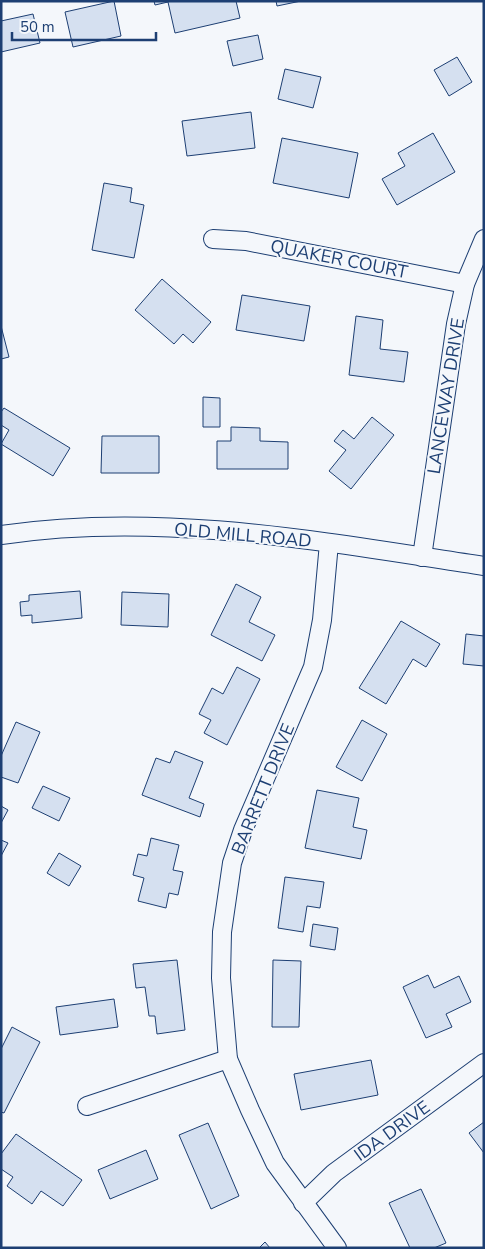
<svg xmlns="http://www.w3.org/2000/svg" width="485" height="1249" font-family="'Nunito Sans',sans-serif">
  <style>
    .building { fill: #d5e0f0; stroke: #1d3f73 }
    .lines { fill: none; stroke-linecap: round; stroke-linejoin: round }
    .minor-casing { stroke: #1d3f73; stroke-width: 20 }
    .minor { stroke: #f4f7fb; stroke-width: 18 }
    .labels { text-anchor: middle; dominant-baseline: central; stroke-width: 4; stroke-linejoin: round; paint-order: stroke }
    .street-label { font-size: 18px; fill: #1d3f73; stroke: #f4f7fb }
  </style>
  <rect width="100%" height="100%" fill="#f4f7fb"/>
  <g class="building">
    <polygon points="114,1 121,36 73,47 65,12"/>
    <polygon points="154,1 236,1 240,18 175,33 168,2 155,5"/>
    <polygon points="276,1 301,1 277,6"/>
    <polygon points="33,14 40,43 1,52 1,21"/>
    <polygon points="258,35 263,59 233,66 227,41"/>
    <polygon points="457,57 472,82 449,96 434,70"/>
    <polygon points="285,69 321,77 313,108 278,99"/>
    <polygon points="251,112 255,148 187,156 182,121"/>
    <polygon points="433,133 455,172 397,205 382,179 405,166 398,153"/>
    <polygon points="282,138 358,153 349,198 273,183"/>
    <polygon points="104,183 132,188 130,202 144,205 134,258 92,250"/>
    <polygon points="162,279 211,322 193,343 183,334 174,344 135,310"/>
    <polygon points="242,295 310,306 304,341 236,330"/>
    <polygon points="356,316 383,320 380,349 408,352 404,382 349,375"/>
    <polygon points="1,326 9,357 1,359"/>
    <polygon points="203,397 220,398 220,427 203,427"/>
    <polygon points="4,408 70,448 53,476 1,444 9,430 1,425 1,412"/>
    <polygon points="372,417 394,435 351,489 329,471 346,450 334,441 343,430 354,439"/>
    <polygon points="231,427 260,428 260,441 288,442 288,469 217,469 217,441 231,441"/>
    <polygon points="102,436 159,436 159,473 101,473"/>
    <polygon points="236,584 261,597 249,622 275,635 262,661 211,635"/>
    <polygon points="80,591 82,618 32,623 32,615 21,616 20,602 29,601 29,595"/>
    <polygon points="122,592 169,594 168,627 121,625"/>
    <polygon points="401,621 440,644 426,667 413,659 386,704 359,688"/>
    <polygon points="466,634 484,636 484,666 463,664"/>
    <polygon points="237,667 260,679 227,745 204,733 211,720 199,714 212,688 223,694"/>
    <polygon points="362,720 387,734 362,781 336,767"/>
    <polygon points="16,722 40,732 18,783 1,777 1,756"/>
    <polygon points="175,751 203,762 189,798 204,804 200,817 142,795 156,758 170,763"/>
    <polygon points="43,786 70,798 59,821 32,808"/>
    <polygon points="317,790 359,798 353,827 367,830 361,859 305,848"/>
    <polygon points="1,806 8,810 1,823"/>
    <polygon points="151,838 179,845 173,870 183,872 178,895 169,893 166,908 138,901 144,878 133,875 138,854 147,856"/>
    <polygon points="1,840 8,843 1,856"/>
    <polygon points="59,853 81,866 69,886 47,873"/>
    <polygon points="285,877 324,882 320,908 307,906 303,932 278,928"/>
    <polygon points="313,924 338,928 335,950 310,946"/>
    <polygon points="177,960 185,1030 157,1034 155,1016 149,1016 145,987 136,988 133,964"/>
    <polygon points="273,960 301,961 299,1027 272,1027"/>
    <polygon points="428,975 434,988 459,976 471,1002 446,1014 452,1027 426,1038 403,987"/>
    <polygon points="114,999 118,1027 60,1035 56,1007"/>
    <polygon points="12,1027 40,1042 4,1113 1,1112 1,1049"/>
    <polygon points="371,1060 378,1095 301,1110 294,1074"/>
    <polygon points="484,1122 484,1153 469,1133"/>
    <polygon points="208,1123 239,1196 211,1209 179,1135"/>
    <polygon points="16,1134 82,1180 63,1206 41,1191 32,1204 7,1186 13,1177 1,1169 1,1154"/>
    <polygon points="146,1150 158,1179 110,1199 98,1170"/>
    <polygon points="421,1189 446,1243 434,1248 410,1248 389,1203"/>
    <polygon points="265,1242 270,1248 259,1248"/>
  </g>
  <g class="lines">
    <g class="minor-casing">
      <g id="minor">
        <polyline points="213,239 246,241 465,284"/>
        <path d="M1,535c160,-24 324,7 483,31"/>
        <polyline points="329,543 322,620 313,667 243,830 232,863 222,932 221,978 228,1059 250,1110 275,1163 337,1248"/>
        <polyline points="422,557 456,324 465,284 484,239"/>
        <polyline points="87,1106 228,1059"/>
        <polyline points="303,1203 334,1173 484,1063"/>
      </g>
    </g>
    <use href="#minor" class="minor"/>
  </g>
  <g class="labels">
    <g class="street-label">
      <text transform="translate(339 259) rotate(11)">QUAKER COURT</text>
      <text transform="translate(446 396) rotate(-81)">LANCEWAY DRIVE</text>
      <text transform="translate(243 535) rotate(5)">OLD MILL ROAD</text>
      <text transform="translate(263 789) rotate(-68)">BARRETT DRIVE</text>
      <text transform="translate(392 1131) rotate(-36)">IDA DRIVE</text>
    </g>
  </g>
  <rect width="485" height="1249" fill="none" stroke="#1d3f73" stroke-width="5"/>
  <path d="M12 32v8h144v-8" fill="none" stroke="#1d3f73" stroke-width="2.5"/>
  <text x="20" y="32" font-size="15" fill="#1d3f73" stroke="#f4f7fb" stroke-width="4" paint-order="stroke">50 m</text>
</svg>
